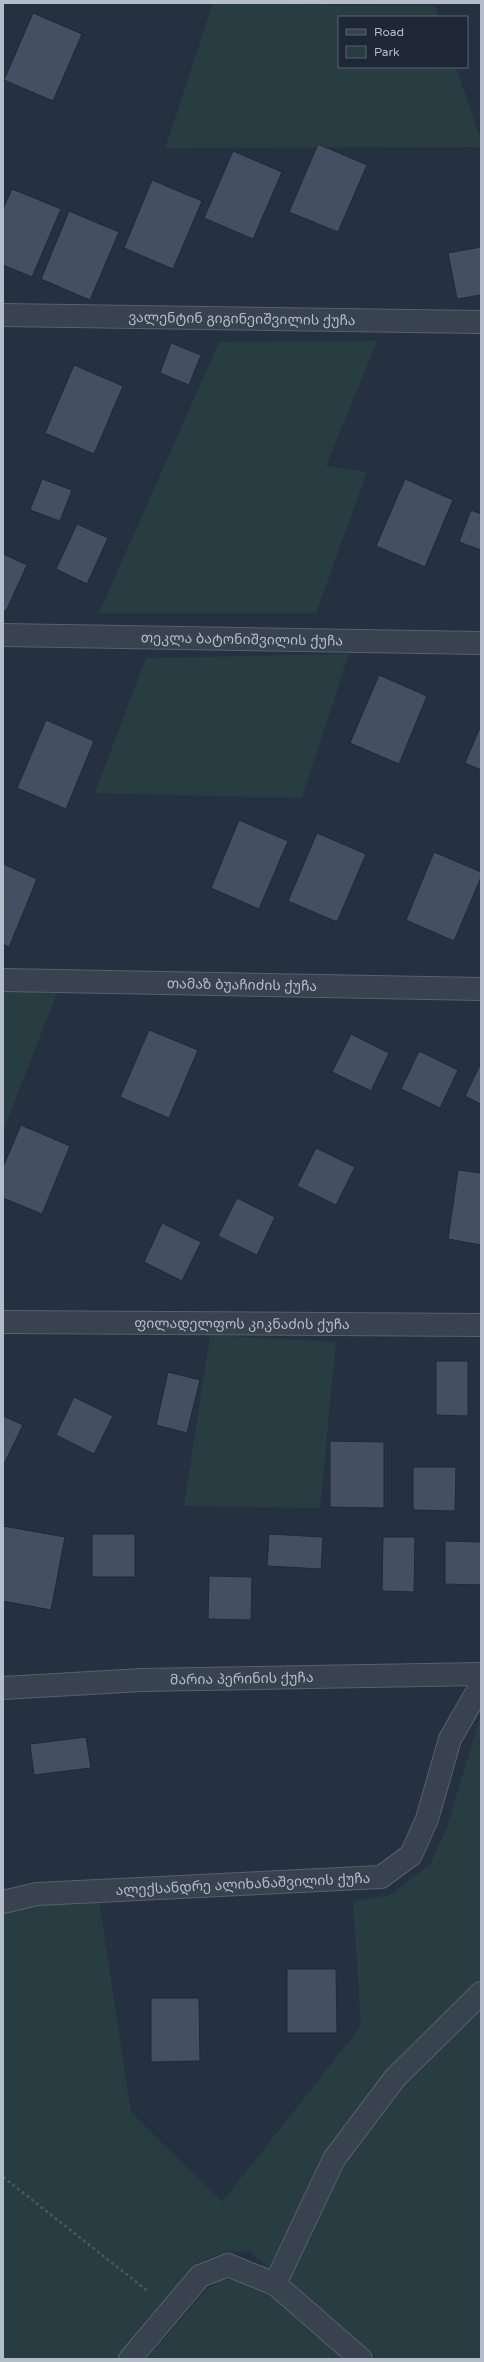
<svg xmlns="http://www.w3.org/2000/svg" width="484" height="2362" font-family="'Varela Round','Noto Sans Georgian',sans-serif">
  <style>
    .green { fill: #273d41 }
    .building { fill: #445061; stroke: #202937 }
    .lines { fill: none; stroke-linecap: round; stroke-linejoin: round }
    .minor-casing { stroke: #57606d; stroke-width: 24 }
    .path { stroke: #455a5d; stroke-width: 2.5; stroke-dasharray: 3 3; stroke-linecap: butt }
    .minor { stroke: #39424f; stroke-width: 22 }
    .labels { text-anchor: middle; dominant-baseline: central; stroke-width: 3; stroke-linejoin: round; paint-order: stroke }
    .street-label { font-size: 14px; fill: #b6bdca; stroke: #1e2735 }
  </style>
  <rect width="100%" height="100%" fill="#253040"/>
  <g class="green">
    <polygon points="213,3 435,6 439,17 339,17 339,67 456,67 481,140 481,147 165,148"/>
    <polygon points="377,341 326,466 367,472 316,613 99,613 219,342"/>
    <polygon points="349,654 302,798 95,793 146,658"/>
    <polygon points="3,991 57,993 3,1131"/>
    <polygon points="210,1335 336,1342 320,1508 184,1506"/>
    <polygon points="481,1714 481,2359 377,2359 249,2251 220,2254 197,2263 172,2290 119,2359 3,2359 3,1913 52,1901 99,1900 131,2112 222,2202 361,2026 353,1901 390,1895 430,1864 446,1830"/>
    <polygon points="223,2278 265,2287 347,2359 147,2359 206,2290"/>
  </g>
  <g class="building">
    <polygon points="33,13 82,34 53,101 4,80"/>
    <polygon points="318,144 367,165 338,232 289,212"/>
    <polygon points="233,151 282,172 253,239 204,218"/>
    <polygon points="152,180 202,201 173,269 124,248"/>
    <polygon points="12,189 61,209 32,277 3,265 3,209"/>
    <polygon points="69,211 119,232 90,300 41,279"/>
    <polygon points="481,247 481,295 457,299 448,253"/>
    <polygon points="171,343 201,355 189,385 160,373"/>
    <polygon points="74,365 123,386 94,454 45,433"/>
    <polygon points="42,479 72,490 60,521 30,510"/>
    <polygon points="405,479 453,500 425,567 376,546"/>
    <polygon points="471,510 481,514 481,550 459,542"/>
    <polygon points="77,524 108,538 87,584 56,569"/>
    <polygon points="3,554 27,565 6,611 3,610"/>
    <polygon points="379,675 427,696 399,764 350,743"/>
    <polygon points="46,720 94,741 66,809 17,788"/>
    <polygon points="481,725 481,770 465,763"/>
    <polygon points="239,820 288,841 259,909 211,888"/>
    <polygon points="317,833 366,854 337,922 288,901"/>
    <polygon points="434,852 481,872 481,877 454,941 406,920"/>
    <polygon points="3,864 37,879 9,947 3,944"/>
    <polygon points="149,1030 198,1050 169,1118 120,1097"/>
    <polygon points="351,1034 389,1053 371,1091 332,1072"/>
    <polygon points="419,1051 458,1070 440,1108 401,1089"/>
    <polygon points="481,1063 481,1104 465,1096"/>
    <polygon points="21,1125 70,1146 42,1214 3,1198 3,1167"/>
    <polygon points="316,1148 355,1167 336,1205 297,1186"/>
    <polygon points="458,1170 481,1173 481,1245 448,1239"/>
    <polygon points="237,1198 275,1217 257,1255 218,1236"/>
    <polygon points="162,1223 201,1242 182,1281 144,1262"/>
    <polygon points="436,1361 468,1361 468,1416 436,1415"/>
    <polygon points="168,1372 200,1380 187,1433 156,1425"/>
    <polygon points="74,1397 113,1416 94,1454 56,1435"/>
    <polygon points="3,1416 23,1425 4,1464 3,1463"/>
    <polygon points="330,1441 384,1442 384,1508 330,1507"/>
    <polygon points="413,1467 456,1467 455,1511 413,1510"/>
    <polygon points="3,1526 65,1537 51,1610 3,1601"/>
    <rect x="92" y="1534" width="43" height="43"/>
    <polygon points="269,1534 323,1537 321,1569 267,1566"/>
    <polygon points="383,1537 415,1537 414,1592 382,1591"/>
    <polygon points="445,1541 481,1542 481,1585 445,1584"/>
    <polygon points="209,1576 252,1577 251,1620 208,1619"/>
    <polygon points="86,1737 91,1768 34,1775 30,1744"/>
    <polygon points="287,1969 336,1969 337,2033 287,2033"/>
    <polygon points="151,1998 199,1998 200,2061 151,2062"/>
  </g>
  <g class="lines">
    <g class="minor-casing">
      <g id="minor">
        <path id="s1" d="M3,315l478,7"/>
        <path id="s2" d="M3,635l478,8"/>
        <path id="s3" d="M3,980l478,9"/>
        <path id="s4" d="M3,1322l478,3"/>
        <path id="s5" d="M3,1688l139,-8 339,-6"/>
        <path id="s6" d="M3,1902l34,-8 344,-17 30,-22 16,-36 23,-80 31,-54"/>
        <polyline points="275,2284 334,2159 395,2078 481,1993"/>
        <polyline points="130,2359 200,2276 228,2265 275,2284 361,2359"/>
      </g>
    </g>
    <polyline class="path" points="3,2177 149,2292"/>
    <use href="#minor" class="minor"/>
  </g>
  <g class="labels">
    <g class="street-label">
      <text stroke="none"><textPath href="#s1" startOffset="239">ვალენტინ გიგინეიშვილის ქუჩა</textPath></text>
      <text stroke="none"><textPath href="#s2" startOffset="239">თეკლა ბატონიშვილის ქუჩა</textPath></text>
      <text stroke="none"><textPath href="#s3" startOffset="239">თამაზ ბუაჩიძის ქუჩა</textPath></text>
      <text stroke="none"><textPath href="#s4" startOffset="239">ფილადელფოს კიკნაძის ქუჩა</textPath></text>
      <text stroke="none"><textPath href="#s5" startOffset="239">მარია პერინის ქუჩა</textPath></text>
      <text stroke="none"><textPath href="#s6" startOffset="241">ალექსანდრე ალიხანაშვილის ქუჩა</textPath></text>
    </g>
  </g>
  <rect width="484" height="2362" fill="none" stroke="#b6bdca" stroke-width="8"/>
  <rect x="338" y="16" width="130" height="52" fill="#1e2735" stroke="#5b6371"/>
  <rect x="346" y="29" width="20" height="6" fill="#39424f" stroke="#5b6371"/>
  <text x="374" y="36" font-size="12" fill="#b6bdca">Road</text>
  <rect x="346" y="46" width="20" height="12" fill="#273d41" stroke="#5b6371"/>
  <text x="374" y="56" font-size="12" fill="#b6bdca">Park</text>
</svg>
